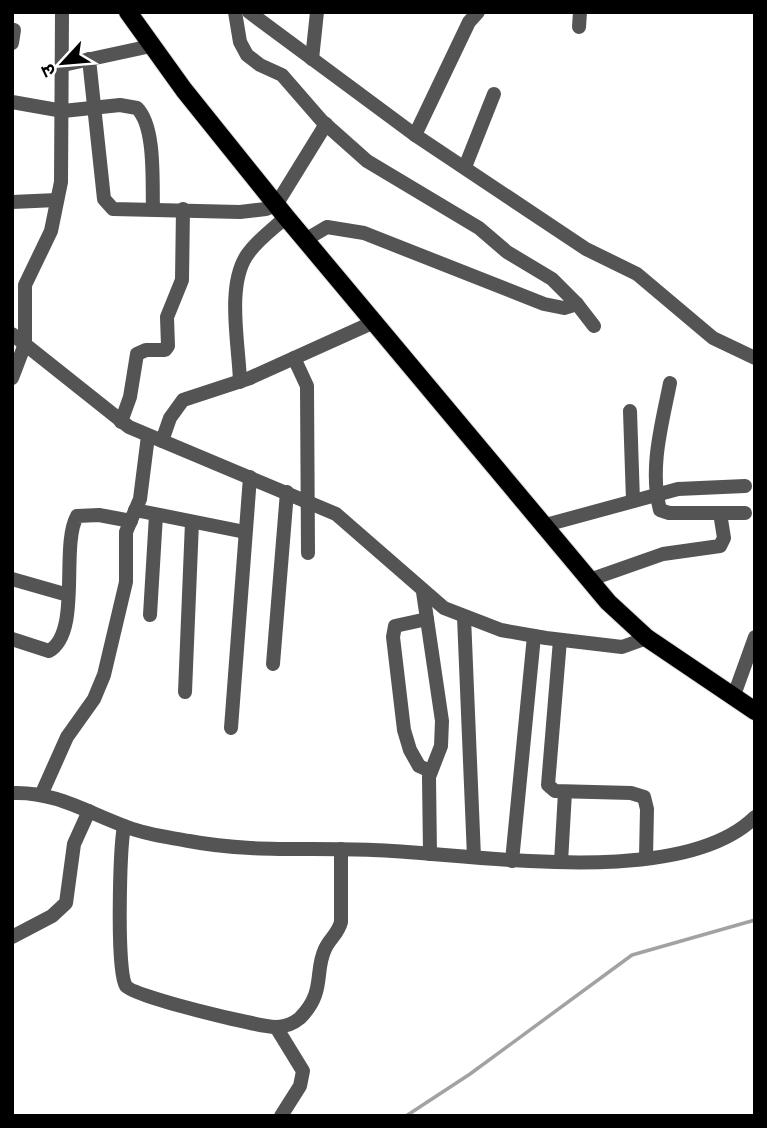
<svg xmlns="http://www.w3.org/2000/svg" width="767" height="1128" font-family="Overpass,'Noto Sans Devanagari',sans-serif">
  <style>
    .lines { fill: none; stroke-linecap: round; stroke-linejoin: round }
    .stream { stroke: #a2a2a2; stroke-width: 3.5 }
    .major-casing { stroke: #dbdbdb; stroke-width: 20 }
    .minor { stroke: #545454; stroke-width: 14 }
    .major { stroke: #000; stroke-width: 18 }
  </style>
  <rect width="100%" height="100%" fill="#fff"/>
  <g class="lines">
    <polyline class="stream" points="406,1116 470,1074 632,955 755,920"/>
    <g class="major-casing">
      <polyline id="major" points="128,12 184,90 286,217 608,602 647,638 755,711"/>
    </g>
    <g class="minor">
      <polyline points="235,12 240,42 247,55 260,65 282,75 322,121 367,161 479,228 507,252 552,279 577,304 594,326"/>
      <polyline points="249,12 415,135 586,249 637,274 713,338 755,358"/>
      <polyline points="579,27 580,12"/>
      <polyline points="12,43 14,30"/>
      <polyline points="89,59 104,199 113,209 240,212 266,209 276,205 326,124"/>
      <polyline points="312,59 317,12"/>
      <polyline points="63,65 151,46"/>
      <path d="M12,102l51,9 57,-6 17,3c19,19 15,75 16,101"/>
      <polyline points="415,135 469,22 478,12"/>
      <polyline points="465,167 494,94"/>
      <polyline points="12,202 57,200"/>
      <polyline points="305,240 327,227 364,233 544,304 564,308 577,304"/>
      <polyline points="12,334 129,427 336,514 444,608 501,630 546,638 622,647 647,638"/>
      <polyline points="294,358 307,386 308,553"/>
      <polyline points="12,378 25,344 25,285 51,231 61,182 62,12"/>
      <path d="M240,382c-1,-37 -14,-96 7,-127 10,-15 26,-26 39,-38"/>
      <path d="M670,383c-8,41 -21,85 -10,127l9,3h76"/>
      <polyline points="630,411 633,501"/>
      <polyline points="121,422 130,397 137,354 146,350 165,350 168,346 167,317 182,280 183,209"/>
      <polyline points="162,441 170,418 183,400 250,378 374,322"/>
      <polyline points="135,510 245,532"/>
      <polyline points="542,526 678,489 745,486"/>
      <polyline points="12,579 68,595"/>
      <polyline points="589,580 663,554 720,546 724,538 720,513"/>
      <polyline points="423,592 442,721 441,746 429,777 430,854"/>
      <polyline points="150,615 156,515"/>
      <polyline points="464,617 474,857"/>
      <polyline points="427,619 395,626 393,637 404,730 410,750 419,766 430,771"/>
      <path d="M12,639l37,12c33,-19 11,-104 28,-135l22,-1 32,6"/>
      <polyline points="560,640 548,785 555,791 631,793 644,797 647,809 646,857"/>
      <polyline points="273,664 287,492"/>
      <polyline points="185,692 192,522"/>
      <polyline points="733,698 755,637"/>
      <polyline points="231,728 250,477"/>
      <path d="M12,793c43,-2 76,20 115,34 20,8 41,10 62,14 62,12 122,6 184,9 98,3 307,41 382,-33"/>
      <polyline points="42,793 67,737 94,699 104,675 126,582 126,532 140,499 148,436"/>
      <path d="M124,826c-4,23 -8,145 2,160 8,11 131,40 149,41 9,0 18,-3 25,-9 26,-26 14,-46 25,-69 5,-11 13,-15 16,-27v-73"/>
      <polyline points="512,861 534,636"/>
      <polyline points="561,862 565,792"/>
      <polyline points="12,937 52,916 66,903 74,844 89,811"/>
      <polyline points="276,1027 303,1071 300,1086 281,1116"/>
    </g>
    <use href="#major" class="major"/>
  </g>
  <rect width="767" height="1128" fill="none" stroke="#000000" stroke-width="28"/>
  <g transform="translate(63 63) rotate(244)" stroke="#ffffff" stroke-width="5" paint-order="stroke">
  <path d="M0-5L12 26L0 18L-12 26Z" fill="#000000"/>
  <text y="-10" font-size="19" font-weight="bold" text-anchor="middle" fill="#000000">उ</text>
  </g>
</svg>
